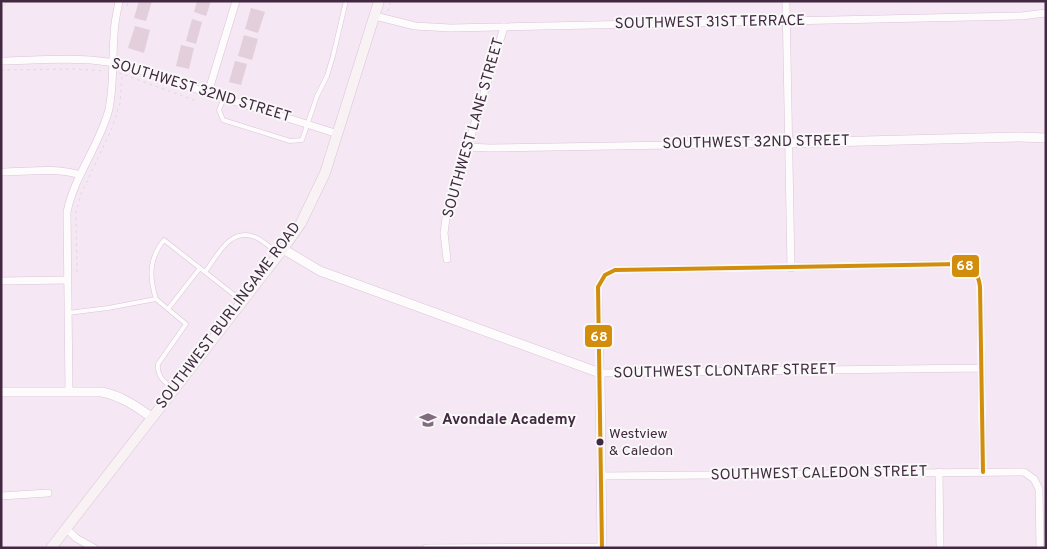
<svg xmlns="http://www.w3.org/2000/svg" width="1047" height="549" font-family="Overpass,sans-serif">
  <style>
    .building { fill: #e3cedb }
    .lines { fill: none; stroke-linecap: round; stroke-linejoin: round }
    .service-casing { stroke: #d9c5d7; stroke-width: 5 }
    .minor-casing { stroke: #d9c5d7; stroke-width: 8 }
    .tertiary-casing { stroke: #d9c5d7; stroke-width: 10 }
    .secondary-casing { stroke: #d9c5d7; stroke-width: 11 }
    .path { stroke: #ddd9dd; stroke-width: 1; stroke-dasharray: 2.5 4; stroke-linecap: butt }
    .service { stroke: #fefbfd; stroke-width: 4 }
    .minor { stroke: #fefbfd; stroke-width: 7 }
    .tertiary { stroke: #fefbfd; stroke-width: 9 }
    .secondary { stroke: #f9f2f4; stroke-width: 10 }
    .bus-1-casing { stroke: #f8f8f8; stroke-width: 8 }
    .bus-1 { stroke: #d38d0d; stroke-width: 4 }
    .bus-dot { fill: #422840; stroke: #f8f8f8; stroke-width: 2 }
    .labels { text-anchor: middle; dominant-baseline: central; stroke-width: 4; stroke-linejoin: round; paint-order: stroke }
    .bus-label { font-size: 14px; fill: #422840; stroke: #f8f8f8; text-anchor: start }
    .street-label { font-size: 15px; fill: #422840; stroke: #f8f8f8 }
    .poi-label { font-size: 15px; font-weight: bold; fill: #422840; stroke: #f8f8f8; text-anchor: start }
    .line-badge { stroke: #f8f8f8; stroke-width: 2 }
    .badge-label { font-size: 14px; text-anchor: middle; font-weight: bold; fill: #fff }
  </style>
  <rect width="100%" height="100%" fill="#f6e7f4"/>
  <g class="building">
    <polygon points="139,1 152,1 146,21 134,18"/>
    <polygon points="197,1 211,1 206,16 194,12"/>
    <polygon points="251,8 265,12 258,33 245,29"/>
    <polygon points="192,19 202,22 196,44 186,41"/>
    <polygon points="135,26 150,30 144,53 128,48"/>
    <polygon points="244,35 258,39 252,60 238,56"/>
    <polygon points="181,45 194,48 189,69 176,66"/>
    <polygon points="235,61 247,64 241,85 229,82"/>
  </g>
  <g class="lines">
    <g class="service-casing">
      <g id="service">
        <polyline points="224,98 219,110 223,120 290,141 302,140 317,96 327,76 333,56 346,1"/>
        <path d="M205,272c13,-17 25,-45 50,-35 8,3 16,11 23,17"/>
        <path d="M156,299c-7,-22 -7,-41 8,-59l78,61"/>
        <polyline points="168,309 200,268"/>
        <path d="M68,313l40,-5 48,-9 30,25 -28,40c-1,13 6,17 15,25"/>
      </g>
    </g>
    <g class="minor-casing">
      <g id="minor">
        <polyline points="786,1 791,268"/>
        <polyline points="1,2 2,1"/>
        <polyline points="375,16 415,26 450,28 1021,16 1046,13"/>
        <path d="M1,61c51,-1 104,-8 151,14l186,59"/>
        <polyline points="208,93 236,1"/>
        <polyline points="467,147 489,148 788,143"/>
        <path d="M1,172c26,0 54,-5 79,3"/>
        <polyline points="447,259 444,233 446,218 504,27"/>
        <polyline points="1,281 67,280"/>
        <path d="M981,368l-381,5 -2,-86 7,-12 10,-5 346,-6c11,3 18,11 19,23l3,185"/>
        <path d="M69,391l-2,-179c8,-38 33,-67 42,-103 5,-24 3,-49 5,-73 0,-12 3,-23 5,-35"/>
        <polyline points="939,472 940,548"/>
        <polyline points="601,476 1024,472 1034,479 1039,489 1040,548"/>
        <polyline points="1,496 48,493"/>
        <polyline points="66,528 76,538 94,548"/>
        <polyline points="426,548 602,547"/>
      </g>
    </g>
    <g class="tertiary-casing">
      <g id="tertiary">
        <polyline points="788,143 1020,137 1046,138"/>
        <polyline points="283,249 320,271 600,373 602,548"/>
        <path d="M1,392h101c19,4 34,14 49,25"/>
      </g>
    </g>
    <g class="secondary-casing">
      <polyline id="secondary" points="51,548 283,249 301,223 325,173 379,1"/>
    </g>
    <g class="path">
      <polyline points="127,6 128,1"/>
      <polyline points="388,11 391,1"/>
      <polyline points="1,70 74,69 105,71"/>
      <polyline points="119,73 197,101"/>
      <polyline points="77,272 76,213 81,194 112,128 120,103 122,74"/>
    </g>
    <use href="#service" class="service"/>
    <use href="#minor" class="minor"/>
    <use href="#tertiary" class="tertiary"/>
    <use href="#secondary" class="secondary"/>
    <g class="bus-1-casing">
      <path id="bus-1" d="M602,548l-4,-261 7,-12 10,-5 346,-6c11,3 18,11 19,23l3,185"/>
    </g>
    <use href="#bus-1" class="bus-1"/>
  </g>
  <defs>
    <g id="school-bare" transform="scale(1.35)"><path d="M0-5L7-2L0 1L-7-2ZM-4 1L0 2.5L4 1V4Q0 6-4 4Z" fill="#816b7f" stroke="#f8f8f8" stroke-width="2.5" paint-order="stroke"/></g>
  </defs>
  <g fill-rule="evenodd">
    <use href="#school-bare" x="428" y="420"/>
  </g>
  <circle class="bus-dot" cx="600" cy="442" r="4.5"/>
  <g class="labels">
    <g class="bus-label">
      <text x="609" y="434">Westview<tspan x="609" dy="17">&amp; Caledon</tspan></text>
    </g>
    <g class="street-label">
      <text transform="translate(710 23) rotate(-1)">SOUTHWEST 31ST TERRACE</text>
      <text transform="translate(201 91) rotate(17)">SOUTHWEST 32ND STREET</text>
      <text transform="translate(474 128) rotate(-74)">SOUTHWEST LANE STREET</text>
      <text transform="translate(756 143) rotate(-1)">SOUTHWEST 32ND STREET</text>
      <text transform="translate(229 316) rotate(-53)">SOUTHWEST BURLINGAME ROAD</text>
      <text transform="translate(725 372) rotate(-1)">SOUTHWEST CLONTARF STREET</text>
      <text transform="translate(819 474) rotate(-1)">SOUTHWEST CALEDON STREET</text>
    </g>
    <g class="poi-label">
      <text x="442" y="420">Avondale Academy</text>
    </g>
  </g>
  <g class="line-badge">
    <rect x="951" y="254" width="29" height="24" rx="5" fill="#d38d0d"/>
    <rect x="584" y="324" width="29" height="24" rx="5" fill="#d38d0d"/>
  </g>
  <g class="badge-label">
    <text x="965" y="270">68</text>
    <text x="599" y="341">68</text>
  </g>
  <rect width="1047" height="549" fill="none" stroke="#422840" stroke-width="5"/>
</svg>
